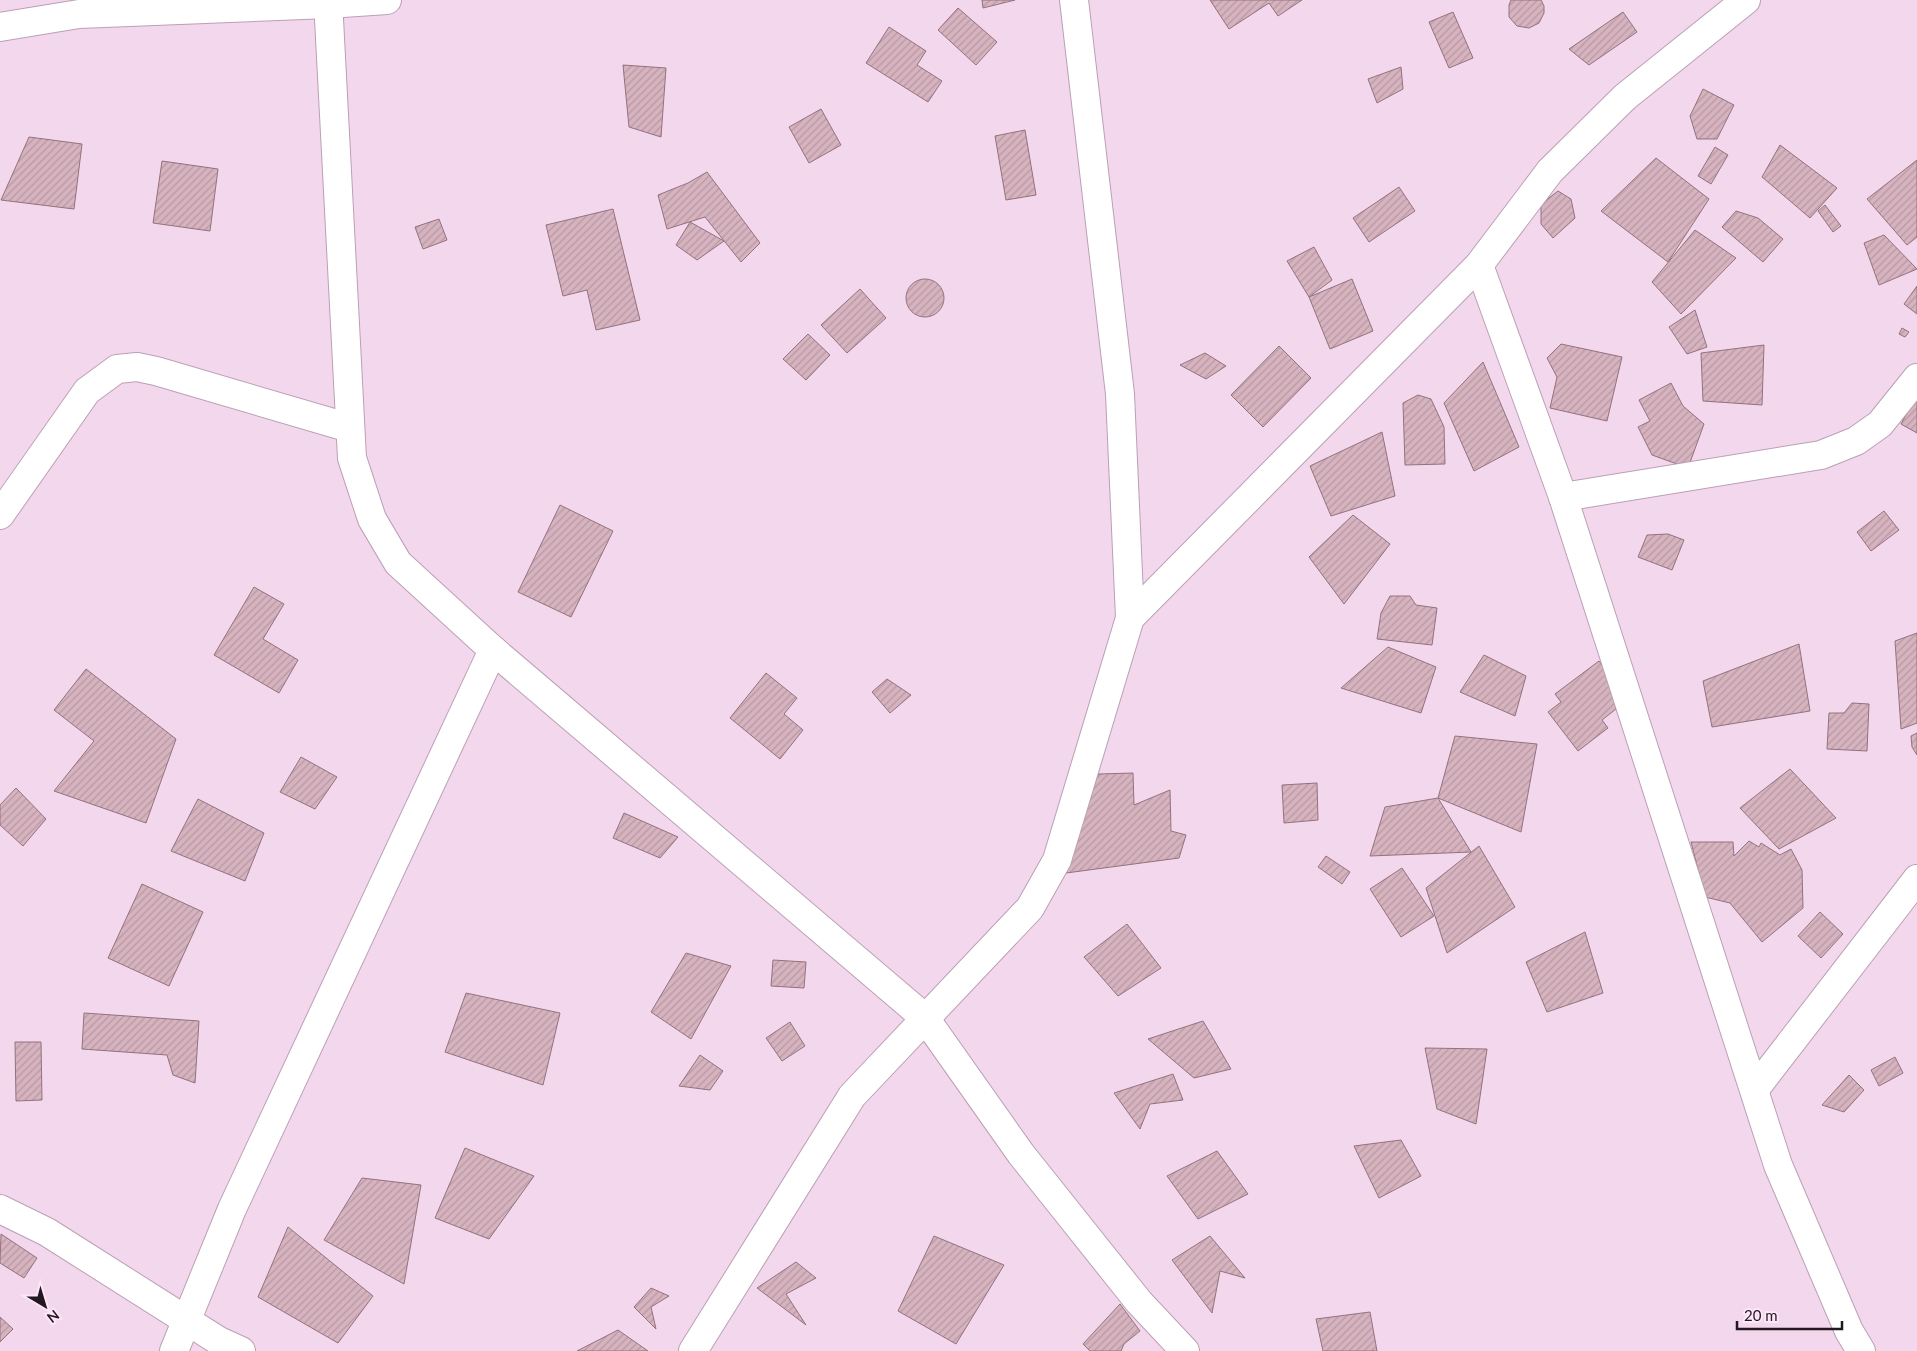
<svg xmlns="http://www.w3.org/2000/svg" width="1917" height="1351" font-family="Lato,sans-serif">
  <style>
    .building { fill: url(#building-hatch); stroke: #93727d }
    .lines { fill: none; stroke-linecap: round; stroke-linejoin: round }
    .minor-casing { stroke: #bba0b5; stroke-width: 30 }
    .minor { stroke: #fff; stroke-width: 28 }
  </style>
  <defs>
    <pattern id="building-hatch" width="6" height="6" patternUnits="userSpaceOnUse" patternTransform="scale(1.25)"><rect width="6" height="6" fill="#d6b3be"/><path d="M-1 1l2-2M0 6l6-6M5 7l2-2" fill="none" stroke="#b799a3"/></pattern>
  </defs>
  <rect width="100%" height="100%" fill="#f3d7ed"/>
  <g class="building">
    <polygon points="982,0 1015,0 983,8"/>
    <polygon points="1210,0 1302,0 1278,16 1269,3 1229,29"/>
    <polygon points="1511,0 1541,0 1544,6 1544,13 1539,23 1529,28 1517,26 1509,17 1509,5"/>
    <polygon points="958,8 997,42 976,65 938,30"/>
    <polygon points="1453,12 1473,58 1449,68 1429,22"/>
    <polygon points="1623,12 1637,32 1589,65 1569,49"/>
    <polygon points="889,27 926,51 917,65 942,81 928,102 866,63"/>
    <polygon points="623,65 666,68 661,137 629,127"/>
    <polygon points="1401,67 1403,89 1377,103 1368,79"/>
    <polygon points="1703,89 1734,105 1717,139 1697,139 1690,116"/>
    <polygon points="821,109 841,145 809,163 789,127"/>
    <polygon points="1025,130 1036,195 1006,200 995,136"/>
    <polygon points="29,137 82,144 74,209 1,200"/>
    <polygon points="1780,145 1837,188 1810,218 1762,177"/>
    <polygon points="1715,147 1728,155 1711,184 1698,176"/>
    <polygon points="1656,158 1709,199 1668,262 1601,211"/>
    <polygon points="1917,160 1917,237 1907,245 1867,199"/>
    <polygon points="162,161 218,169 210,231 153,223"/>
    <polygon points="707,172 760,243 741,262 705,217 667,229 658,195 688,183"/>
    <polygon points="1399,187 1415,211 1369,242 1353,218"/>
    <polygon points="1558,191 1571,199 1575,218 1553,238 1541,224 1541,204"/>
    <polygon points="1825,205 1841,226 1833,232 1818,211"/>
    <polygon points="613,209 640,320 596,330 587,290 563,296 546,225"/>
    <polygon points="1736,211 1758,218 1783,239 1763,262 1722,227"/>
    <polygon points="439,219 447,240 423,249 415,227"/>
    <polygon points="690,222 724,241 697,260 676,245"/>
    <polygon points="1695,230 1736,258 1681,314 1652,282"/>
    <polygon points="1884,235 1917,269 1879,285 1864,243"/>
    <polygon points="1314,247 1332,280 1309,297 1287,261"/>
    <polygon points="1352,279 1373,331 1330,349 1309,297"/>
    <circle cx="925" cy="298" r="19"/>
    <polygon points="1917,286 1917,314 1904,304"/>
    <polygon points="860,289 886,318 847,353 821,325"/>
    <polygon points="1695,310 1707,347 1687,354 1669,327"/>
    <polygon points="1902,328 1909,332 1905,337 1899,334"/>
    <polygon points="808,334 830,355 806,380 783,359"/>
    <polygon points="1561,344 1622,357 1607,421 1550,408 1557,377 1547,358"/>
    <polygon points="1764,345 1762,405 1703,401 1701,353"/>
    <polygon points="1279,346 1311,378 1263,427 1231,395"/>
    <polygon points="1205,353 1226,366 1206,379 1180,365"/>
    <polygon points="1483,362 1519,447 1474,471 1444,403"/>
    <polygon points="1671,383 1683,406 1704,424 1688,468 1652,455 1638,427 1650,421 1639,400"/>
    <polygon points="1418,395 1431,399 1444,427 1445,464 1405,465 1403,403"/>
    <polygon points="1917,395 1917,433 1901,424"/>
    <polygon points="1382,432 1395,496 1331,516 1310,466"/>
    <polygon points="560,505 613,531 571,617 518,592"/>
    <polygon points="1884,511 1899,530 1871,551 1857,532"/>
    <polygon points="1353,515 1390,544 1344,604 1309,557"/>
    <polygon points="1668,534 1684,540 1672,570 1638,557 1647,535"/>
    <polygon points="254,587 284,604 263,639 298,660 279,693 214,655"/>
    <polygon points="1390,596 1410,596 1416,605 1437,608 1432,645 1377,639 1381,613"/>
    <polygon points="1917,633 1917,723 1901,729 1895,641"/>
    <polygon points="1799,644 1810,711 1712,727 1703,681"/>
    <polygon points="1388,647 1436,667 1421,713 1341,688"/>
    <polygon points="1484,655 1526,676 1515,716 1460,692"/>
    <polygon points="1599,661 1615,682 1620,694 1616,709 1602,720 1608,728 1578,751 1548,712 1561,702 1555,694"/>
    <polygon points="86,669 176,739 146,823 54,791 94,741 54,710"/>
    <polygon points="766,673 797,698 784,714 803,730 780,759 730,718"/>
    <polygon points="887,679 911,695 890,713 872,692"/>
    <polygon points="1852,703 1869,704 1867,751 1827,749 1829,713 1844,713"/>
    <polygon points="1917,733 1917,755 1912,747 1911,736"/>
    <polygon points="1455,736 1537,744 1521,832 1438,798"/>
    <polygon points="301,757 337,777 315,809 280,792"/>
    <polygon points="1790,769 1836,818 1779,849 1740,808"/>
    <polygon points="1133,773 1134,805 1170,790 1171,831 1186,835 1179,858 1066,873 1089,787 1099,774"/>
    <polygon points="1317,783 1318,820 1284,823 1282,785"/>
    <polygon points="16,788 46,819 23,846 0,825 0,805"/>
    <polygon points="1438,798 1471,852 1370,856 1385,807"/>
    <polygon points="198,799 264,833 245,881 171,851"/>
    <polygon points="624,813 678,837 660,858 613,838"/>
    <polygon points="1749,841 1759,847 1761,843 1780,855 1791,849 1802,870 1803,908 1762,942 1730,903 1705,897 1691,842 1733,842 1734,856"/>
    <polygon points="1479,846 1515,907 1447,953 1426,888"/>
    <polygon points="1326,856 1350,872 1342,884 1318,867"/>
    <polygon points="1402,868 1434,916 1401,937 1370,889"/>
    <polygon points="142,884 203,912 169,986 108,958"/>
    <polygon points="1820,912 1843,934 1821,958 1798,936"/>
    <polygon points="1127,924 1161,968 1118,996 1084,957"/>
    <polygon points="1585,932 1603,993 1547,1012 1526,962"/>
    <polygon points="686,953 731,966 691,1039 651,1012"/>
    <polygon points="773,960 806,962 804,988 771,986"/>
    <polygon points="466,993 560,1013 543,1085 445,1052"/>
    <polygon points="84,1013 199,1021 195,1083 173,1075 167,1055 82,1049"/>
    <polygon points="1203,1021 1231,1069 1194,1078 1148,1039"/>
    <polygon points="790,1022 805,1046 782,1061 766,1038"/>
    <polygon points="15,1042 41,1042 42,1100 16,1101"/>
    <polygon points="1425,1048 1487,1049 1476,1124 1437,1109"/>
    <polygon points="700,1055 723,1071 710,1090 679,1086"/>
    <polygon points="1895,1057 1903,1073 1879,1086 1871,1070"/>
    <polygon points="1173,1074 1183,1100 1150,1104 1140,1129 1114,1093"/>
    <polygon points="1849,1075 1864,1090 1844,1112 1822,1105"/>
    <polygon points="1401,1140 1421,1176 1379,1198 1354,1146"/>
    <polygon points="465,1148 534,1176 489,1239 435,1218"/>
    <polygon points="1217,1151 1248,1194 1198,1219 1167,1176"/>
    <polygon points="362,1178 421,1185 404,1284 324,1240"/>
    <polygon points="288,1227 373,1296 338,1343 258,1297"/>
    <polygon points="1,1234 37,1258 24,1278 0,1263"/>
    <polygon points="934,1236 1004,1265 956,1344 898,1311"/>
    <polygon points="1210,1236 1245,1278 1220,1271 1212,1313 1172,1260"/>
    <polygon points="796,1262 816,1278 786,1294 806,1325 757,1288"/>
    <polygon points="651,1288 669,1296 651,1307 656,1329 634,1307"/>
    <polygon points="1120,1304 1140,1331 1124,1344 1121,1351 1090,1351 1083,1344"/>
    <polygon points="1370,1312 1377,1351 1323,1351 1316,1319"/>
    <polygon points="0,1317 13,1329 0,1342"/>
    <polygon points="618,1330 648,1351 577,1351"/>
  </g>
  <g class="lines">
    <g class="minor-casing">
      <g id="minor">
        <polyline points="328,0 352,458 372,519 398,563 493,650 925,1018 1021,1154 1139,1302 1185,1351"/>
        <polyline points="1074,0 1120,394 1130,618"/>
        <polyline points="0,27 79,14 328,4 387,0"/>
        <polyline points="1479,265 1563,497 1778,1165 1849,1331 1861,1351"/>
        <polyline points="1563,497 1821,455 1856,441 1880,424 1917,378"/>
        <polyline points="0,515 87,391 117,369 137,367 156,371 350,428"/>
        <polyline points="1755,1089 1917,879"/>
        <polyline points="0,1209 47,1232 219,1341 241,1351"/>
        <polyline points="174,1351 232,1209 493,650"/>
        <polyline points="693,1351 852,1096 1030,908 1057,860 1130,618 1479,265 1550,171 1625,97 1746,0"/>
      </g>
    </g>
    <use href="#minor" class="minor"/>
  </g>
  <g transform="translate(45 1306) rotate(142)" stroke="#fde6f8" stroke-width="4" paint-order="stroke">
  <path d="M0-4L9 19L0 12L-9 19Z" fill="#231821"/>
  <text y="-8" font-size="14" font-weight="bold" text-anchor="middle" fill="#231821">N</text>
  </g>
  <path d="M1737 1321v8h105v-8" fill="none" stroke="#231821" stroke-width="2.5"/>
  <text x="1744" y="1321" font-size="15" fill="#231821" stroke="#fde6f8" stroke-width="4" paint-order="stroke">20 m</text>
</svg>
